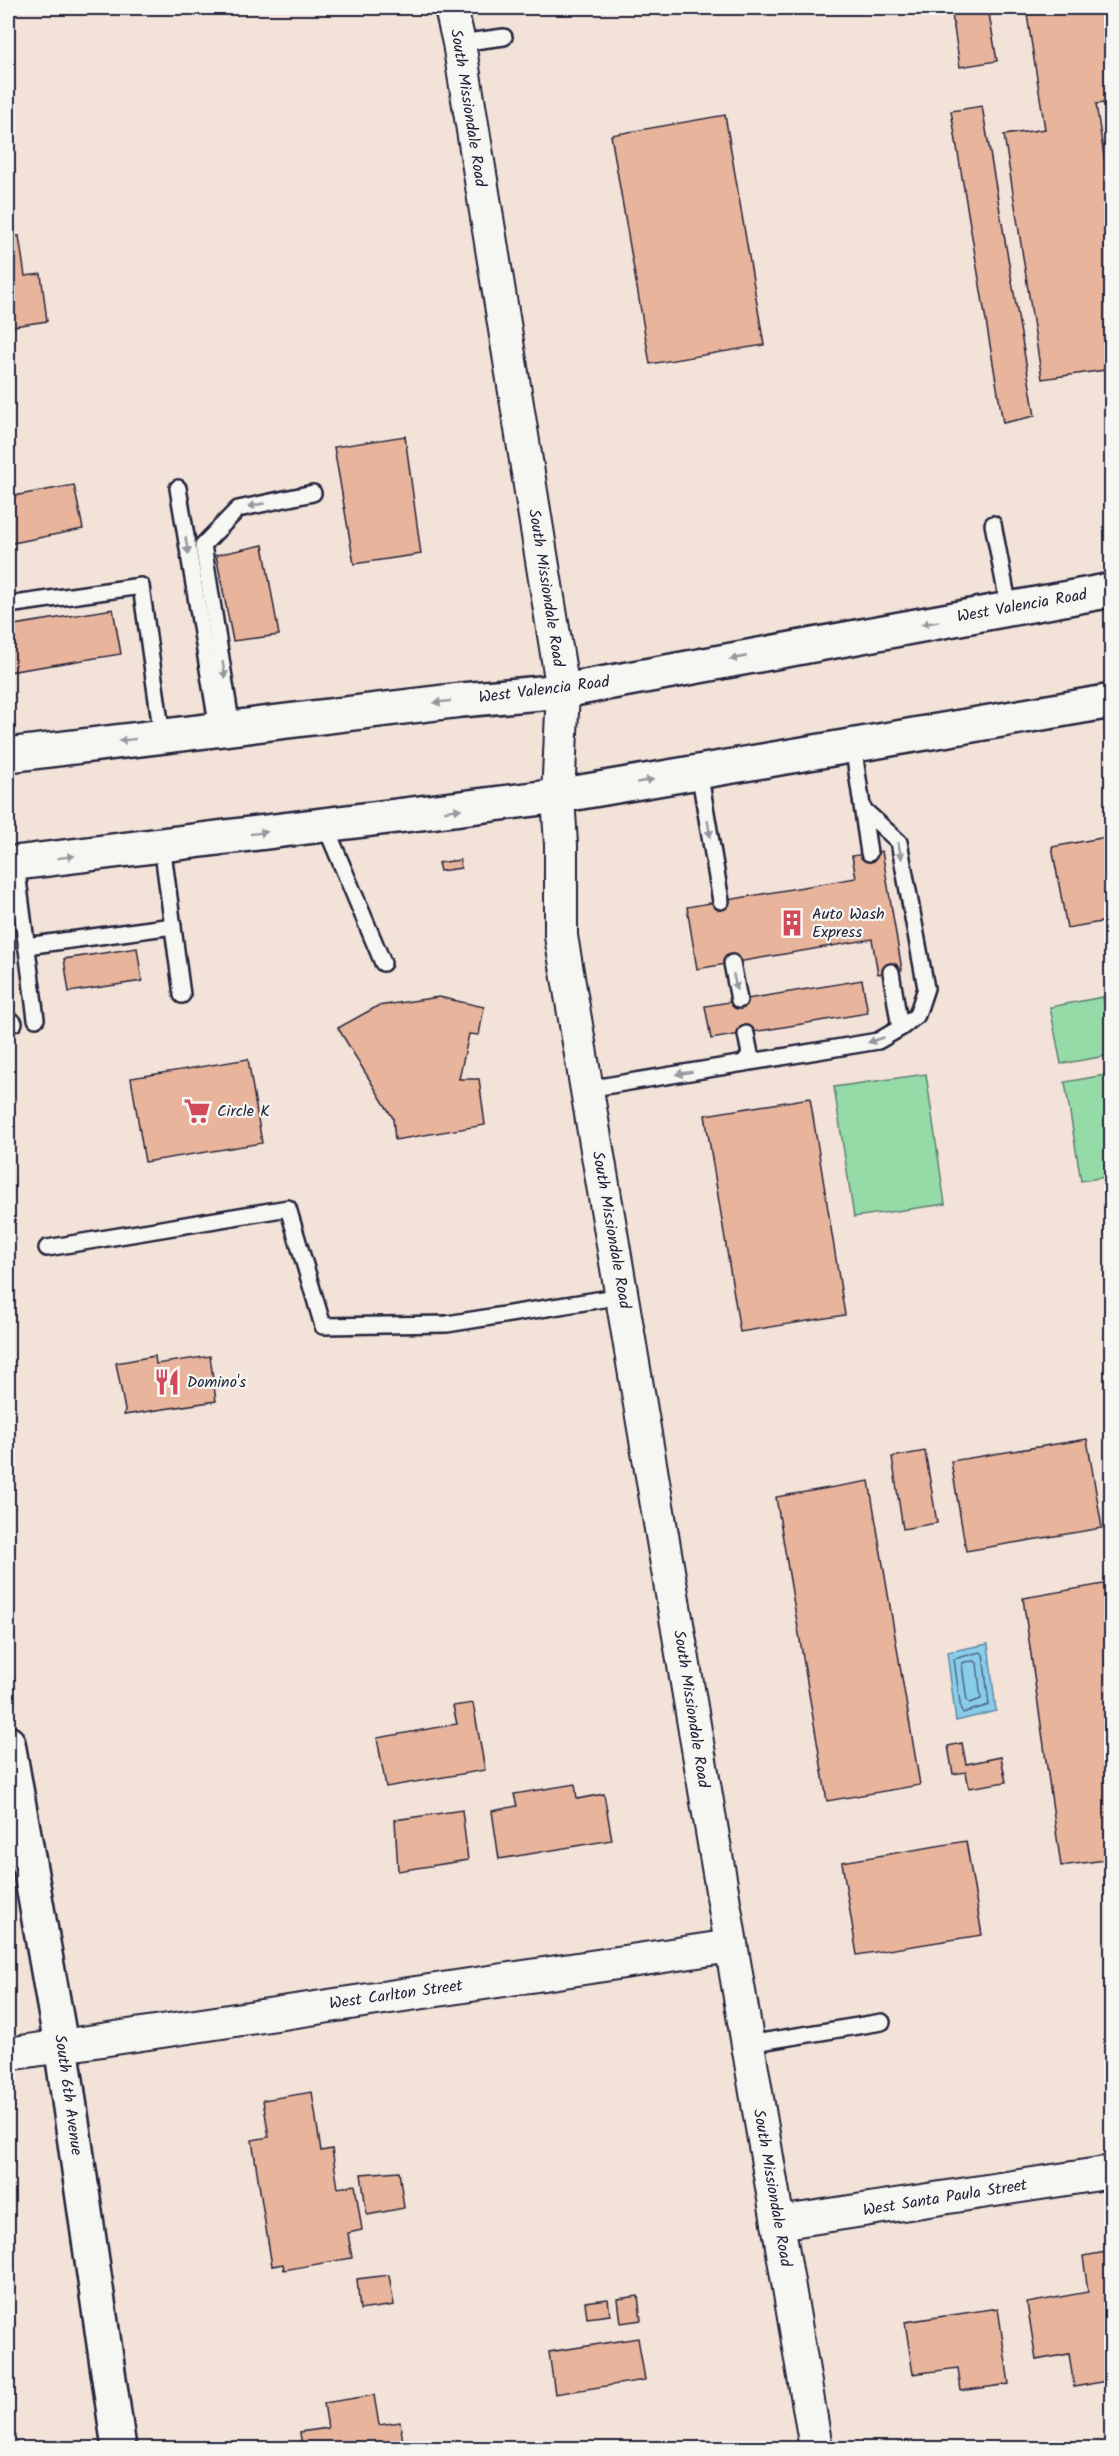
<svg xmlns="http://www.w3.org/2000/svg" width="1119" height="2456" font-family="Kalam,sans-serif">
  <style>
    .green { fill: #94dba8; stroke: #5b7e72; stroke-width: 1.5 }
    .water { fill: #8acdeb; stroke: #6089a5; stroke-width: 1.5 }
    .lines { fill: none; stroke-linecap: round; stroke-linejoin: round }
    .shore { stroke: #4c6681; stroke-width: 1.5 }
    .building { fill: #e8b49b; stroke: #22223b; stroke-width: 1.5 }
    .service-casing { stroke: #22223b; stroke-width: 20 }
    .minor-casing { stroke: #22223b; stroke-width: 36 }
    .tertiary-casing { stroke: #22223b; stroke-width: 38 }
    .primary-casing { stroke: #22223b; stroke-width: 38 }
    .service { stroke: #f6f6f2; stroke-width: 15 }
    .minor { stroke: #f6f6f2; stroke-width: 32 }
    .tertiary { stroke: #f6f6f2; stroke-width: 33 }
    .primary { stroke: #f6f6f2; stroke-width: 33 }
    .oneway { fill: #9797a0 }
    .labels { text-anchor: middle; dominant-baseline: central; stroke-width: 4.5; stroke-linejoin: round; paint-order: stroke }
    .street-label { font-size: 16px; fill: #22223b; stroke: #f6f6f2 }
    .poi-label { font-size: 16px; fill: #22223b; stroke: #f6f6f2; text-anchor: start }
  </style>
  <rect width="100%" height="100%" fill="#f2e2d8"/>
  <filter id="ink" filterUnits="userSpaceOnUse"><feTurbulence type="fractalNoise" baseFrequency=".0167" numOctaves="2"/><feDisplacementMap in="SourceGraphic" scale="12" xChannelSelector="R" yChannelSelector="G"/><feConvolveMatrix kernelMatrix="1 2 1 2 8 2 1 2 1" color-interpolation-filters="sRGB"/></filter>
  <g filter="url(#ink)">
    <g class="green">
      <polygon points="1103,997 1111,1043 1111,1055 1061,1064 1050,1007"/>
      <polygon points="926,1074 945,1204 854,1217 834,1087"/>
      <polygon points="1111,1074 1111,1176 1081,1181 1065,1082"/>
    </g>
    <polygon class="water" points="988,1644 996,1711 956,1721 947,1652"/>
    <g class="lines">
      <g class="shore">
        <polygon points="980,1652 983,1654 989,1705 963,1713 961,1710 954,1659"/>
        <polygon points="974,1661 977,1663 981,1699 970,1703 967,1701 962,1665 964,1662"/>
      </g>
    </g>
    <g class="building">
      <polygon points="951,8 988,8 997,61 960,67"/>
      <polygon points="1026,8 1112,8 1112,102 1096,104 1112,208 1112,369 1042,379 1004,135 1045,129"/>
      <polygon points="982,106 1035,416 1003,423 951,111"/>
      <polygon points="725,115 764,345 650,364 611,135"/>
      <polygon points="19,236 25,276 41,274 47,321 8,327 8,238"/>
      <polygon points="405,436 421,554 354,564 334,447"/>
      <polygon points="74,485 83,529 8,544 8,497"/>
      <polygon points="263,545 279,635 233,641 216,555"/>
      <polygon points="113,609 121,654 8,672 8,626"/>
      <polygon points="1112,836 1112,920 1067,928 1052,847"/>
      <polygon points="882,851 902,970 878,974 872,939 697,969 687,907 856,878 852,856"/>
      <polygon points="460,860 461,868 440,871 438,863"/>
      <polygon points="137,948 142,981 69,992 64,959"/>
      <polygon points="862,980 868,1013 711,1039 705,1006"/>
      <polygon points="439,997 484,1007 479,1035 469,1034 459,1079 479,1079 485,1125 395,1140 393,1118 338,1028 378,1006"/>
      <polygon points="248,1059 262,1143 145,1162 131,1078"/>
      <polygon points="810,1098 845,1315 740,1332 705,1115"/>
      <polygon points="155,1356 156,1364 210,1356 216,1401 124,1415 125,1410 116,1363"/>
      <polygon points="1087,1439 1102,1528 966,1551 951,1461"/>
      <polygon points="925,1451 937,1523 903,1529 892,1457"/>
      <polygon points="869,1481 920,1785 827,1801 776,1497"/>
      <polygon points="1109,1583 1112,1598 1112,1859 1061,1866 1023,1598"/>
      <polygon points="473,1703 485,1770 386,1787 377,1738 457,1724 453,1706"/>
      <polygon points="962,1743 966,1764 1001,1757 1006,1782 969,1788 966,1772 953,1774 948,1746"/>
      <polygon points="575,1784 577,1799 604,1794 612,1840 499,1859 492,1811 517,1806 514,1794"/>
      <polygon points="462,1810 468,1860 398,1871 395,1820"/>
      <polygon points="966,1841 982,1935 857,1955 842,1862"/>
      <polygon points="312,2092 321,2151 332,2149 338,2188 355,2185 362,2230 348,2233 352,2258 284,2270 283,2264 272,2266 252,2140 269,2137 263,2100"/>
      <polygon points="399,2171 404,2208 367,2215 361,2174"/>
      <polygon points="1112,2251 1112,2380 1074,2387 1069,2354 1036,2360 1027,2303 1088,2292 1083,2256"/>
      <polygon points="389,2275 394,2305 360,2310 357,2279"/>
      <polygon points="638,2296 641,2320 621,2323 618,2299"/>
      <polygon points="608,2299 610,2315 587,2318 585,2302"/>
      <polygon points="998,2308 1009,2384 961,2391 958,2368 913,2374 905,2322"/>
      <polygon points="638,2338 645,2380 555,2394 549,2352"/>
      <polygon points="374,2395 379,2425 400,2422 404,2448 302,2448 300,2432 328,2428 324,2403"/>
    </g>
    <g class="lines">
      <g class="service-casing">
        <g id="service">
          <polyline points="459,43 504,37"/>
          <polyline points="178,488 218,729"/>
          <polyline points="993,524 1009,608"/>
          <polyline points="8,605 141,586 162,736"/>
          <polyline points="232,728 203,545 238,509 313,493"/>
          <polyline points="853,745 869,853"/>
          <polyline points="699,771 721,901"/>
          <polyline points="325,825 383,963"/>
          <polyline points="162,845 182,995"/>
          <polyline points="16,864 36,1019"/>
          <polyline points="26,946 173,926"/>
          <polyline points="732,963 739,1000"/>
          <polyline points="891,972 900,1028"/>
          <polyline points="8,1024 14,1023"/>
          <polyline points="744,1063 750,1054 746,1034"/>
          <polyline points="587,1089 878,1041 902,1027 917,1015 926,988 899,842 863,809"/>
          <polyline points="47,1248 288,1208 323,1326 447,1324 622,1296"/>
          <polyline points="748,2044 882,2022"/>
        </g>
      </g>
      <g class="minor-casing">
        <g id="minor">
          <polyline points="451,8 459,43 563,691 558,796 561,845 561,936 816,2448"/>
          <polyline points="8,2054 731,1946"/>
          <polyline points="778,2223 1112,2172"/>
        </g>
      </g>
      <g class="tertiary-casing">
        <polyline id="tertiary" points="8,1743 61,2045 119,2448"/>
      </g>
      <g class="primary-casing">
        <g id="primary">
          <polyline points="8,755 461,700 563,691 1112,590"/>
          <polyline points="8,864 558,796 1112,701"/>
        </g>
      </g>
      <use href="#service" class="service"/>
      <use href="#minor" class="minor"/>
      <use href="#tertiary" class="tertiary"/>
      <use href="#primary" class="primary"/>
    </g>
    <defs><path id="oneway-solid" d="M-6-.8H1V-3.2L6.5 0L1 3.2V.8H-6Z" transform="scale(1.5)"/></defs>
    <g class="oneway">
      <use href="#oneway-solid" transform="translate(256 505) rotate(169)"/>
      <use href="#oneway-solid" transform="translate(187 546) rotate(80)"/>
      <use href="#oneway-solid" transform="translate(930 623) rotate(170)"/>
      <use href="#oneway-solid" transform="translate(738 658) rotate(169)"/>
      <use href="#oneway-solid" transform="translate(224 670) rotate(81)"/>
      <use href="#oneway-solid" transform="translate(442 702) rotate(173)"/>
      <use href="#oneway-solid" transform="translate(127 740) rotate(173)"/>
      <use href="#oneway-solid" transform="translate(645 781) rotate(-10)"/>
      <use href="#oneway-solid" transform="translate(453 810) rotate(-7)"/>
      <use href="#oneway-solid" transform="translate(709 829) rotate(81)"/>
      <use href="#oneway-solid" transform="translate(259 833) rotate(-7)"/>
      <use href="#oneway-solid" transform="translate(900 851) rotate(78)"/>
      <use href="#oneway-solid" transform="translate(66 857) rotate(-7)"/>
      <use href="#oneway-solid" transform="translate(735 982) rotate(79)"/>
      <use href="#oneway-solid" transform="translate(876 1040) rotate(162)"/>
      <use href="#oneway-solid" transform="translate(684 1073) rotate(171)"/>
    </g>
  </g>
  <defs>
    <g id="building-bare" transform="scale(2.07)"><path d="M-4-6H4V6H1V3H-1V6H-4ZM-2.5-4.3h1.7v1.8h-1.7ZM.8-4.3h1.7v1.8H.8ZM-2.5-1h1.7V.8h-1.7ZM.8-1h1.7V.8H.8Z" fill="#d1495b" stroke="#f6f6f2" stroke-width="2.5" paint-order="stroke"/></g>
    <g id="supermarket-bare" transform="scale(2.07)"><path d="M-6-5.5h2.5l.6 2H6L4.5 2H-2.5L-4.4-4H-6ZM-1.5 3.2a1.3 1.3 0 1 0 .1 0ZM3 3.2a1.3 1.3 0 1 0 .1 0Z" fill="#d1495b" stroke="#f6f6f2" stroke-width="2.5" paint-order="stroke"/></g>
    <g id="restaurant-bare" transform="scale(2.07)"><path d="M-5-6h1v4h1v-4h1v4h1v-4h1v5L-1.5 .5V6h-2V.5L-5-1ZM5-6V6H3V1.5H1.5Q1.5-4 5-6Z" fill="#d1495b" stroke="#f6f6f2" stroke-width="2.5" paint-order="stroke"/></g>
  </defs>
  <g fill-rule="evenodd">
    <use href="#building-bare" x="792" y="923"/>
    <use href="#supermarket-bare" x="197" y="1111"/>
    <use href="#restaurant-bare" x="167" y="1382"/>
  </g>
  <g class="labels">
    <g class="street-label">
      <text transform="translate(468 108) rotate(81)">South Missiondale Road</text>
      <text transform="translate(546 588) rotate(81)">South Missiondale Road</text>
      <text transform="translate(1022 606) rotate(-10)">West Valencia Road</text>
      <text transform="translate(544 690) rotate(-7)">West Valencia Road</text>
      <text transform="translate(611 1230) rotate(80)">South Missiondale Road</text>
      <text transform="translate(691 1709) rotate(81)">South Missiondale Road</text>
      <text transform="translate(396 1995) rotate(-8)">West Carlton Street</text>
      <text transform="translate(68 2095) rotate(82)">South 6th Avenue</text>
      <text transform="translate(772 2188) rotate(80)">South Missiondale Road</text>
      <text transform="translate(945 2198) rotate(-9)">West Santa Paula Street</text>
    </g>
    <g class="poi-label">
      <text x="812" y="914">Auto Wash<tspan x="812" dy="18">Express</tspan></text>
      <text x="217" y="1111">Circle K</text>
      <text x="187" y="1382">Domino's</text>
    </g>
  </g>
  <rect width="1119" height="2456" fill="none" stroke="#f6f6f2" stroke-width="30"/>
  <rect x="15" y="15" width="1089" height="2426" fill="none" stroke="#22223b" stroke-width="2" filter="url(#ink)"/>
</svg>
